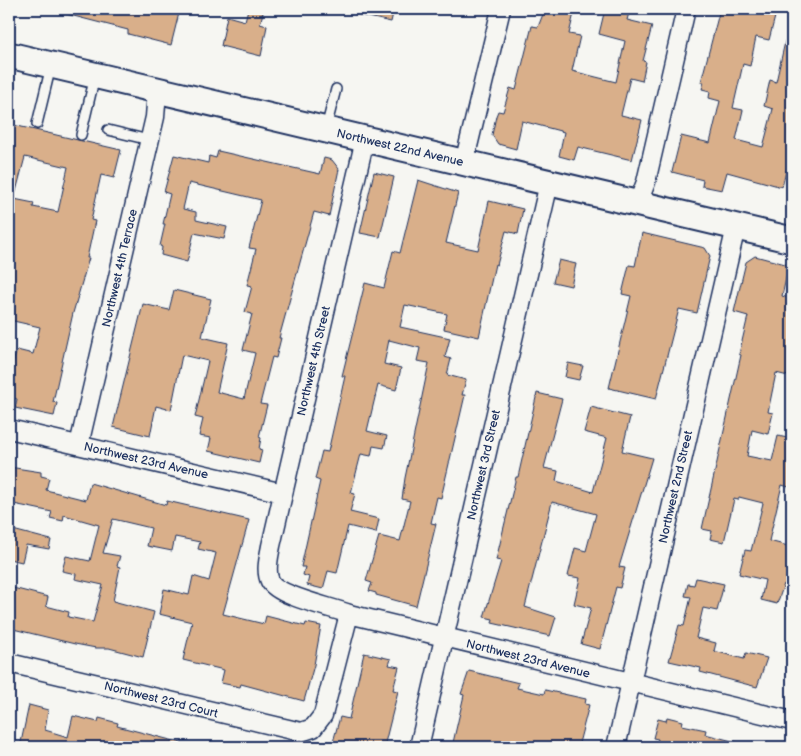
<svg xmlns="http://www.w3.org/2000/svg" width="801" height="756" font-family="'Balsamiq Sans',sans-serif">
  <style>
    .building { fill: #d9af8a; stroke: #1b2f5e; fill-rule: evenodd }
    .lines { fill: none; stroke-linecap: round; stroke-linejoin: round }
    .lane-casing { stroke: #1b2f5e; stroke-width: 12 }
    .street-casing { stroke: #1b2f5e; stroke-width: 21 }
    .secondary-casing { stroke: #1b2f5e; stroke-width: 29 }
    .lane { stroke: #f6f6f2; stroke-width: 9 }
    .street { stroke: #f6f6f2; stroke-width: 18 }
    .secondary { stroke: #f6f6f2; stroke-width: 25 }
    .labels { text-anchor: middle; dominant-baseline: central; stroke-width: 4; stroke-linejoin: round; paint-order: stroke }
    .street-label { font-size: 12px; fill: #1b2f5e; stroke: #f6f6f2 }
  </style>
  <rect width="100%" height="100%" fill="#f6f6f2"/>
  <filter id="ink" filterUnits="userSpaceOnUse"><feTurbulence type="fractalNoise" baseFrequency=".02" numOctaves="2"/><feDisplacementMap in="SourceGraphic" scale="10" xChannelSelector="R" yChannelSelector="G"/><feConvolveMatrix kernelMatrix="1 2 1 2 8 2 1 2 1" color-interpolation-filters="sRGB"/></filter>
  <g filter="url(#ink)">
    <g class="building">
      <polygon points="63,9 180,9 171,45 128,34 128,30 62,13"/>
      <polygon points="248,9 264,9 260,24 267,26 261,56 221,46 227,16 245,21"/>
      <polygon points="356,9 394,9 391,22 355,14"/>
      <polygon points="545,9 575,9 569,34 580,36 572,71 616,82 625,41 599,34 605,9 630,9 627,20 652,26 643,61 646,62 642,81 630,78 621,115 642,120 632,160 578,147 574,160 559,156 564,132 522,121 516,149 498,144 492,135 496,116 498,111 503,112 510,88 516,90 532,26 538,27"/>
      <polygon points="720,9 777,9 769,40 756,37 750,66 743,64 733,108 743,110 736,140 763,147 773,109 764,106 770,80 776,82 787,33 792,34 792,149 782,187 727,172 722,190 702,186 703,180 672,172 681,136 710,143 720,101 709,98 710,91 702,89 704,82 701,82"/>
      <path d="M9,124l112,26 -7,28 -13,-3 -10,45 4,1 -8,37h2l-16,55 -20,89 4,1 -3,13 -39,-8 2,-9 -8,-2v-22l8,-25 16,4 7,-27 -31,-7zM25,157l43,10 -10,45 -25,-5 1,-4 -20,-4z"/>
      <polygon points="218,151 320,174 324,158 332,160 339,169 329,216 314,212 279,338 281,338 276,358 272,357 260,404 267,405 259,437 261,438 259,449 262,450 259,463 208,451 211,438 199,436 203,419 195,417 208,361 182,355 171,410 156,406 150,436 113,427 143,304 169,310 174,290 211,299 202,337 228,343 217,392 244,399 255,353 243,350 252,314 245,312 252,286 247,285 256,249 249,248 261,200 189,183 183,209 196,212 196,220 227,227 224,239 194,233 187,262 161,255 162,247 160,246 165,224 163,224 170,194 164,192 174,155 208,163 209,156 216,158"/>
      <polygon points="374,172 394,177 380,237 360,233"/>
      <polygon points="418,180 458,193 446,243 478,250 489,201 523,209 518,234 506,231 497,265 495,264 479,337 444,329 447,314 405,305 400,327 450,338 445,357 451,359 447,375 466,380 462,395 465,395 441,498 437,497 431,523 436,524 416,606 376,595 376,593 369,591 372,583 366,581 379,536 400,541 410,501 402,499 405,478 429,363 417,361 420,348 389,340 384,364 401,368 396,390 378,385 367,431 387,436 384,448 373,446 371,456 361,454 351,493 355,494 350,512 379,519 376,533 348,526 337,573 328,571 323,589 307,585 309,577 303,575 305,567 301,567 320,481 315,479 322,451 328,452 345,376 342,376 365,283 384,288 393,251 400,253"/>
      <polygon points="642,233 705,248 710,256 697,313 679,309 656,399 609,388 631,296 622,294 629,265 635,266"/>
      <polygon points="755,256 789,265 782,296 792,299 792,377 776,373 768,412 773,413 768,434 752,430 747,456 772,461 778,436 792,439 792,488 782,485 769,541 792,547 792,586 784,584 777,604 761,600 765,580 739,574 745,550 751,551 763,503 739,497 738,500 734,499 724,542 710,539 712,531 702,529 741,355 739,354 748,316 734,312 746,262"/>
      <polygon points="559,260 576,264 571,286 553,282"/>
      <polygon points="568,363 583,366 579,380 565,377"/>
      <polygon points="537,393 562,399 544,468 558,471 556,481 593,492 607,438 584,432 591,407 630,417 622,451 652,458 619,567 625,568 620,588 616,587 600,649 581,644 591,608 574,604 580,578 568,576 575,548 586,551 596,514 552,502 525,607 556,617 550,636 492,623 493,619 484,617 501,561 496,560 516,477 518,477"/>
      <polygon points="9,467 41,472 41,476 49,478 46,490 86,500 90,483 166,505 167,501 249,520 223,614 264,624 266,616 305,626 306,623 321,626 314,665 304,701 241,684 240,687 221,683 224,670 183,660 192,622 159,614 164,589 189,595 193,576 209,581 216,553 198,549 200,542 175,537 172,551 147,546 151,528 113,519 103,553 120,556 117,566 120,567 113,601 154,612 143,657 109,648 96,648 75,644 9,628 9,587 48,597 46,606 69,612 68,617 93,622 103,585 75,579 76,574 62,571 66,556 90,561 99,525 64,515 63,521 50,518 52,512 9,503"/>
      <polygon points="9,529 51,540 49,549 26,545 22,562 9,559"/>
      <polygon points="696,578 724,584 717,611 703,608 696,638 716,643 714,651 744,659 746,653 767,658 757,687 700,672 701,668 669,661 679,625 684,626 691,597 685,596 688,584 694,585"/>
      <polygon points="364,653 391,659 389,665 399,667 393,690 398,691 384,747 356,747 333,742 340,717 349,719"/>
      <polygon points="469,671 519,683 517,688 544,694 545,690 586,699 585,704 589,705 578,747 541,747 509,740 507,747 452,747 464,695 461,694"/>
      <polygon points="29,705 48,710 45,730 68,737 73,716 98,722 99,718 118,723 117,726 182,743 182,747 20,747"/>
      <polygon points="667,717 683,721 682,725 706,730 705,734 740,743 740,747 656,747 658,739 653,738 658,719 666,721"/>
    </g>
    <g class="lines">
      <g class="lane-casing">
        <g id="lane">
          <polyline points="37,124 51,66"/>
          <polyline points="326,128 336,89"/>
          <polyline points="108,130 149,140"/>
          <polyline points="81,135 95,76"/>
        </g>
      </g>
      <g class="street-casing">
        <g id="street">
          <path d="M365,139l-94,407c-2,11 -6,25 -1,35 7,15 61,26 79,33l443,107"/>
          <polyline points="464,163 501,9"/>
          <polyline points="638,203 646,182 686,9"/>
          <polyline points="9,429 283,493"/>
          <polyline points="79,445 155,117 157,91"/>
          <polyline points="9,663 301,732 313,728 323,715 349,614"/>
          <polyline points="419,747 549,183"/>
          <polyline points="616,747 736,227"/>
        </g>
      </g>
      <g class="secondary-casing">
        <polyline id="secondary" points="9,55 792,240"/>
      </g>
      <use href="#lane" class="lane"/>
      <use href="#street" class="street"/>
      <use href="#secondary" class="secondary"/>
    </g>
  </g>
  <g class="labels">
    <g class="street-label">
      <text transform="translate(400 148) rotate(13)">Northwest 22nd Avenue</text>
      <text transform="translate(120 268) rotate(-77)">Northwest 4th Terrace</text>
      <text transform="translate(314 361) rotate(-77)">Northwest 4th Street</text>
      <text transform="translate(146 461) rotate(13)">Northwest 23rd Avenue</text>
      <text transform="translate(484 465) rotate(-77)">Northwest 3rd Street</text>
      <text transform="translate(676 487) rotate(-77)">Northwest 2nd Street</text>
      <text transform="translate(528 659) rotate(14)">Northwest 23rd Avenue</text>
      <text transform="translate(161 700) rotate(14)">Northwest 23rd Court</text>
    </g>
  </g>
  <rect width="801" height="756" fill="none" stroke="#f6f6f2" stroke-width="30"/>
  <rect x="15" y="15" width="771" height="726" fill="none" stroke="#1b2f5e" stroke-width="2" filter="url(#ink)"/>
</svg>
